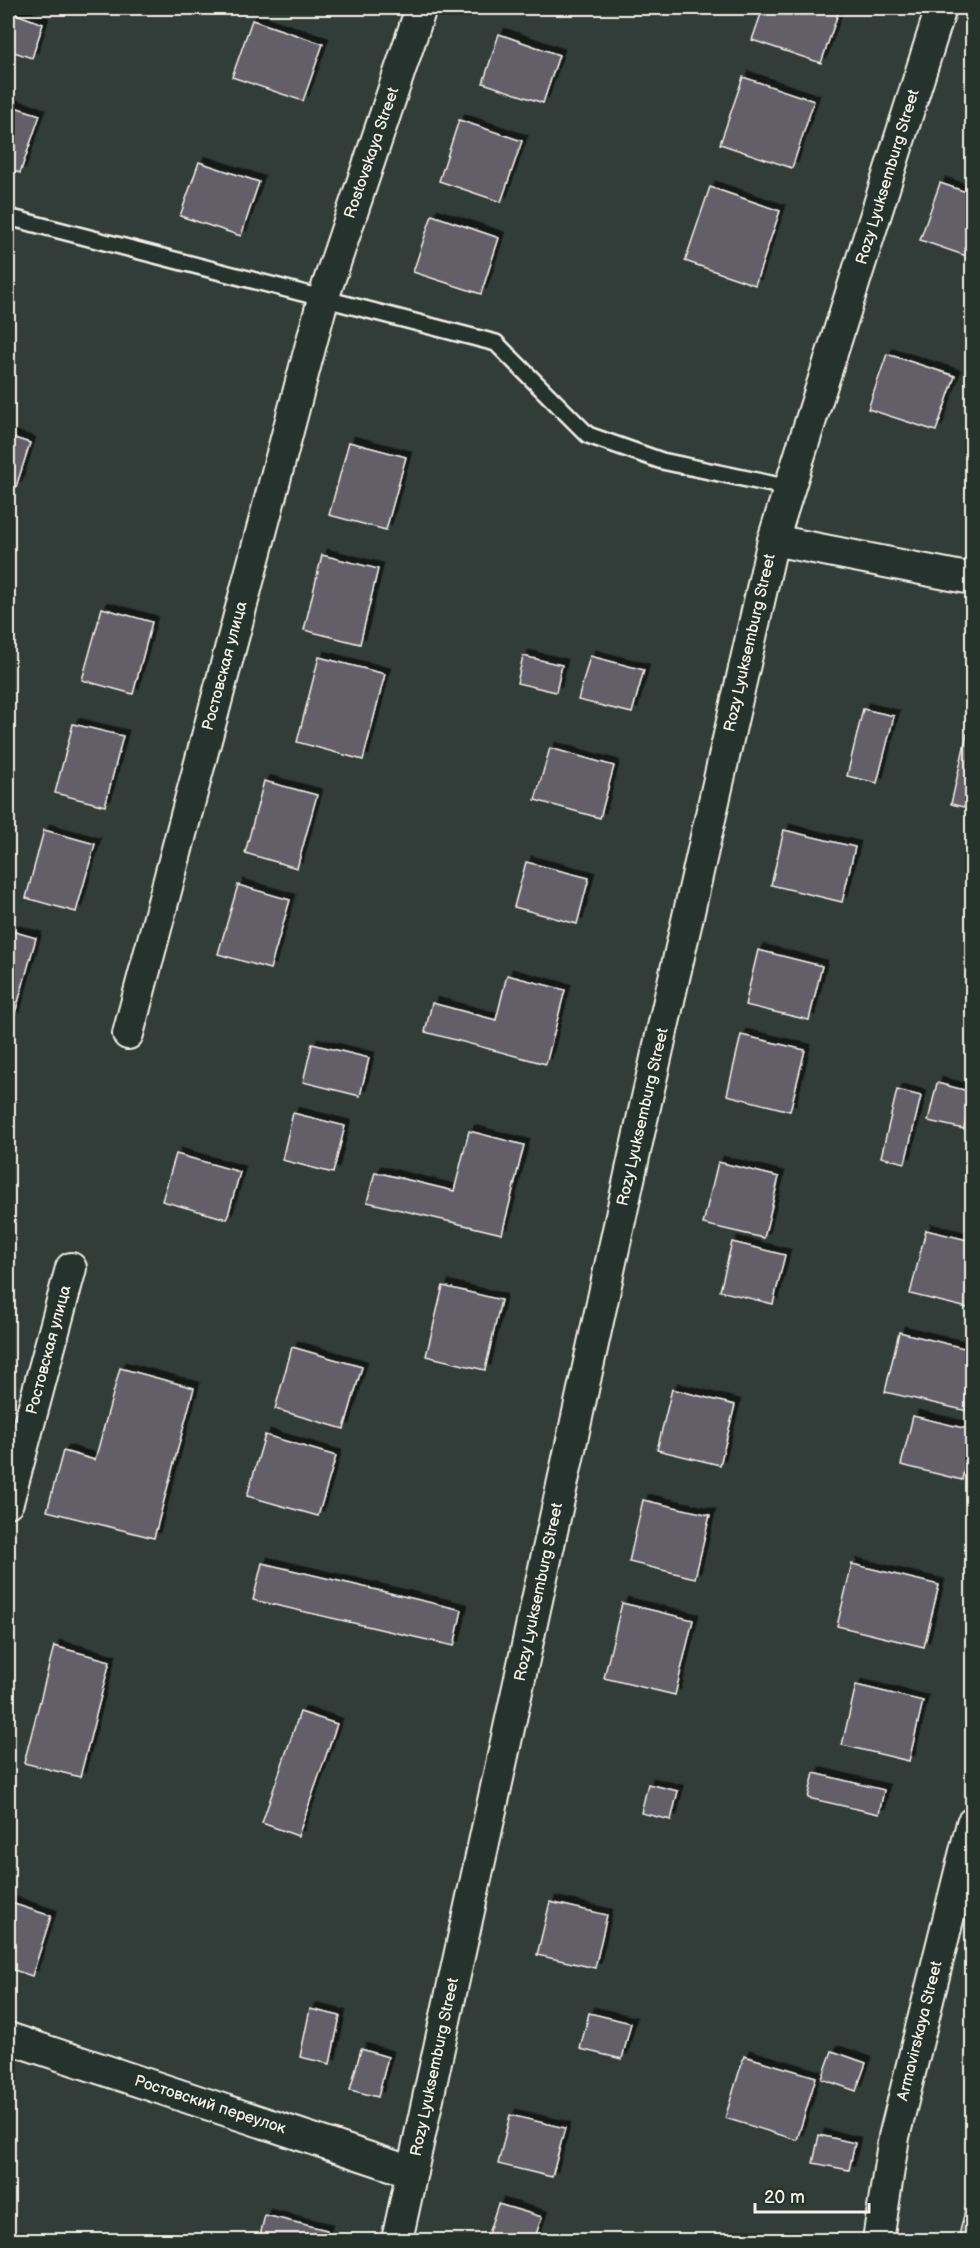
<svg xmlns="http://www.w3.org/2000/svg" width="980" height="2248" font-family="'Balsamiq Sans',sans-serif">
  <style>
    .building { fill: #645e68; stroke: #f4f1e8; stroke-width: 1.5; filter: url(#shadow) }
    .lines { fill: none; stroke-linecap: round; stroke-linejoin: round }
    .service-casing { stroke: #f4f1e8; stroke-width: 20 }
    .minor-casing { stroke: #f4f1e8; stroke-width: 34 }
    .service { stroke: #26332d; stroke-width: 15 }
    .minor { stroke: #26332d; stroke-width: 30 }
    .labels { text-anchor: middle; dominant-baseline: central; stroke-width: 4.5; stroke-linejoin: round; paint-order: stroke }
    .street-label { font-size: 16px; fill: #f4f1e8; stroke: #26332d }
  </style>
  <defs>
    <filter id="shadow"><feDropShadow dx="5.5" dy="-5.5" stdDeviation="0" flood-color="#0009"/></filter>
  </defs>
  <rect width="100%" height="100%" fill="#323c39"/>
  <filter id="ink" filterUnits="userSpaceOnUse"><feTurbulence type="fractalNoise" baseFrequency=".0167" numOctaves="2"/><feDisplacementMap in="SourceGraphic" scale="12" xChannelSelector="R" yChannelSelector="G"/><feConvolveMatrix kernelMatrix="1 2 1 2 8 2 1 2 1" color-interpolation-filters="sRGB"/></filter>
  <g filter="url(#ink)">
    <g class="building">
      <polygon points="763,8 840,8 821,63 752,40"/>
      <polygon points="8,11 43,24 32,58 8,50"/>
      <polygon points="252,20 323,44 303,101 232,77"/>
      <polygon points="499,34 559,55 543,103 483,83"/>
      <polygon points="743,77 814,101 792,168 720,144"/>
      <polygon points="8,105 40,115 20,173 8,169"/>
      <polygon points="459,120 522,141 501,202 439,181"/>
      <polygon points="199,162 259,182 241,236 180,216"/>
      <polygon points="940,183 972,194 972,258 920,240"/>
      <polygon points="710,187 780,211 755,285 685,261"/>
      <polygon points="432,215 499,238 481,294 413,272"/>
      <polygon points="887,354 955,376 936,431 868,409"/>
      <polygon points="8,436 30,443 16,487 8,484"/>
      <polygon points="349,442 406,457 386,530 329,515"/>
      <polygon points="322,555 378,569 360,644 304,630"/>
      <polygon points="102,608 152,622 133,694 82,680"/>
      <polygon points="523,656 562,665 556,692 517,683"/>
      <polygon points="590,656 644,670 632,713 578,700"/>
      <polygon points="319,657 385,674 363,760 297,742"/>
      <polygon points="863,709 894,716 877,783 847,776"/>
      <polygon points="73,724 123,736 105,806 55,793"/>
      <polygon points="967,734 972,735 972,809 951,804"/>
      <polygon points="550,748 614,766 600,818 535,800"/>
      <polygon points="264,781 317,795 297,868 245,853"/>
      <polygon points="44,830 95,844 76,912 26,898"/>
      <polygon points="784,830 855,847 842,902 771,885"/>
      <polygon points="526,862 589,878 577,924 514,907"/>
      <polygon points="238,885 290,900 270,969 218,954"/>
      <polygon points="8,930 36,938 14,1017 8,1016"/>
      <polygon points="758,950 822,966 809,1020 745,1005"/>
      <polygon points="507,975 565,990 546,1064 425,1032 432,1003 496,1020"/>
      <polygon points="741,1035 805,1050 790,1111 727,1095"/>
      <polygon points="312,1044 369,1058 360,1096 303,1082"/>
      <polygon points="937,1083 972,1092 964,1129 928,1121"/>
      <polygon points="897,1090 921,1096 905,1163 881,1157"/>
      <polygon points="293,1113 345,1126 333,1173 282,1160"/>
      <polygon points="469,1131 524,1145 502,1234 367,1202 375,1172 454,1191"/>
      <polygon points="176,1154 240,1172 227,1219 162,1201"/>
      <polygon points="718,1162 779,1177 764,1238 703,1224"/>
      <polygon points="926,1230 972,1241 972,1309 910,1294"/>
      <polygon points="732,1242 785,1255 773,1304 720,1291"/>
      <polygon points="443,1286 501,1300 485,1370 426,1356"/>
      <polygon points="899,1332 972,1350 972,1412 885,1392"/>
      <polygon points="292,1347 362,1367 344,1429 275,1409"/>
      <polygon points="120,1368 194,1388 154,1538 47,1511 63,1451 95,1460"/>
      <polygon points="672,1389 735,1405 720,1465 657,1450"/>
      <polygon points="913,1416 972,1430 962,1480 901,1465"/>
      <polygon points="265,1435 336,1456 318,1516 247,1496"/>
      <polygon points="643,1500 710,1515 695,1578 629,1562"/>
      <polygon points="262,1563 462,1610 454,1646 253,1600"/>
      <polygon points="852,1564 939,1585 924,1647 837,1626"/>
      <polygon points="622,1603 693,1620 675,1695 604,1678"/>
      <polygon points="54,1646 110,1661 80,1777 24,1763"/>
      <polygon points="856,1685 923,1701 909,1761 842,1745"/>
      <polygon points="300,1712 337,1724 298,1836 262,1823"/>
      <polygon points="814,1773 884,1790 879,1814 808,1798"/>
      <polygon points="648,1784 678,1791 671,1820 641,1813"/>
      <polygon points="8,1902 51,1916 32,1976 8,1968"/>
      <polygon points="550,1902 607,1915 595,1968 537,1955"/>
      <polygon points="310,2009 340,2016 330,2064 300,2057"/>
      <polygon points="589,2013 631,2023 622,2059 580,2049"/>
      <polygon points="361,2049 388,2057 378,2097 350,2090"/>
      <polygon points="832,2051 866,2063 856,2091 822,2079"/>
      <polygon points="744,2056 816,2077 797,2140 725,2118"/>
      <polygon points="510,2115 565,2128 552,2177 498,2164"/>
      <polygon points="819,2135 855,2143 849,2170 813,2163"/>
      <polygon points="967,2202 972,2203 972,2240 958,2240"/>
      <polygon points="498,2204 542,2217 534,2240 486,2240"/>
      <polygon points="265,2215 327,2230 324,2240 259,2240"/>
    </g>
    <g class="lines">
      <g class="service-casing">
        <polyline id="service" points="8,217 496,343 588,435 662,461 790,488"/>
      </g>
      <g class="minor-casing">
        <g id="minor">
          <polyline points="773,540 972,579"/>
          <polyline points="128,1034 323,299 421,8"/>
          <polyline points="8,1502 71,1268"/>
          <polyline points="8,2038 412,2172"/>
          <polyline points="397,2240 642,1120 773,540 941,8"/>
          <polyline points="878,2240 894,2137 972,1823"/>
        </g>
      </g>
      <use href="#service" class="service"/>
      <use href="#minor" class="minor"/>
    </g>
  </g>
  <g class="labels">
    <g class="street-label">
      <text transform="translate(372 153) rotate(-71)">Rostovskaya Street</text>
      <text transform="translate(888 177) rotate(-73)">Rozy Lyuksemburg Street</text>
      <text transform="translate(750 643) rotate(-77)">Rozy Lyuksemburg Street</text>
      <text transform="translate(225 666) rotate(-75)">Ростовская улица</text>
      <text transform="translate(643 1117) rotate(-77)">Rozy Lyuksemburg Street</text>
      <text transform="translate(49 1350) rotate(-75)">Ростовская улица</text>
      <text transform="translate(539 1592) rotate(-78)">Rozy Lyuksemburg Street</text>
      <text transform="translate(920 2031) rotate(-76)">Armavirskaya Street</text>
      <text transform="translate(435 2067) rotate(-78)">Rozy Lyuksemburg Street</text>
      <text transform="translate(210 2105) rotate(18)">Ростовский переулок</text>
    </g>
  </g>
  <rect width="980" height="2248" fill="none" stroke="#26332d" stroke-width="30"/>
  <rect x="15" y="15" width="950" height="2218" fill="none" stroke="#f4f1e8" stroke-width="2" filter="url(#ink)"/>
  <path d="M755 2203v9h114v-9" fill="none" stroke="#f4f1e8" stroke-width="3"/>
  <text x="764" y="2203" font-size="18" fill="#f4f1e8" stroke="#26332d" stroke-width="4.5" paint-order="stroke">20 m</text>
</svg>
